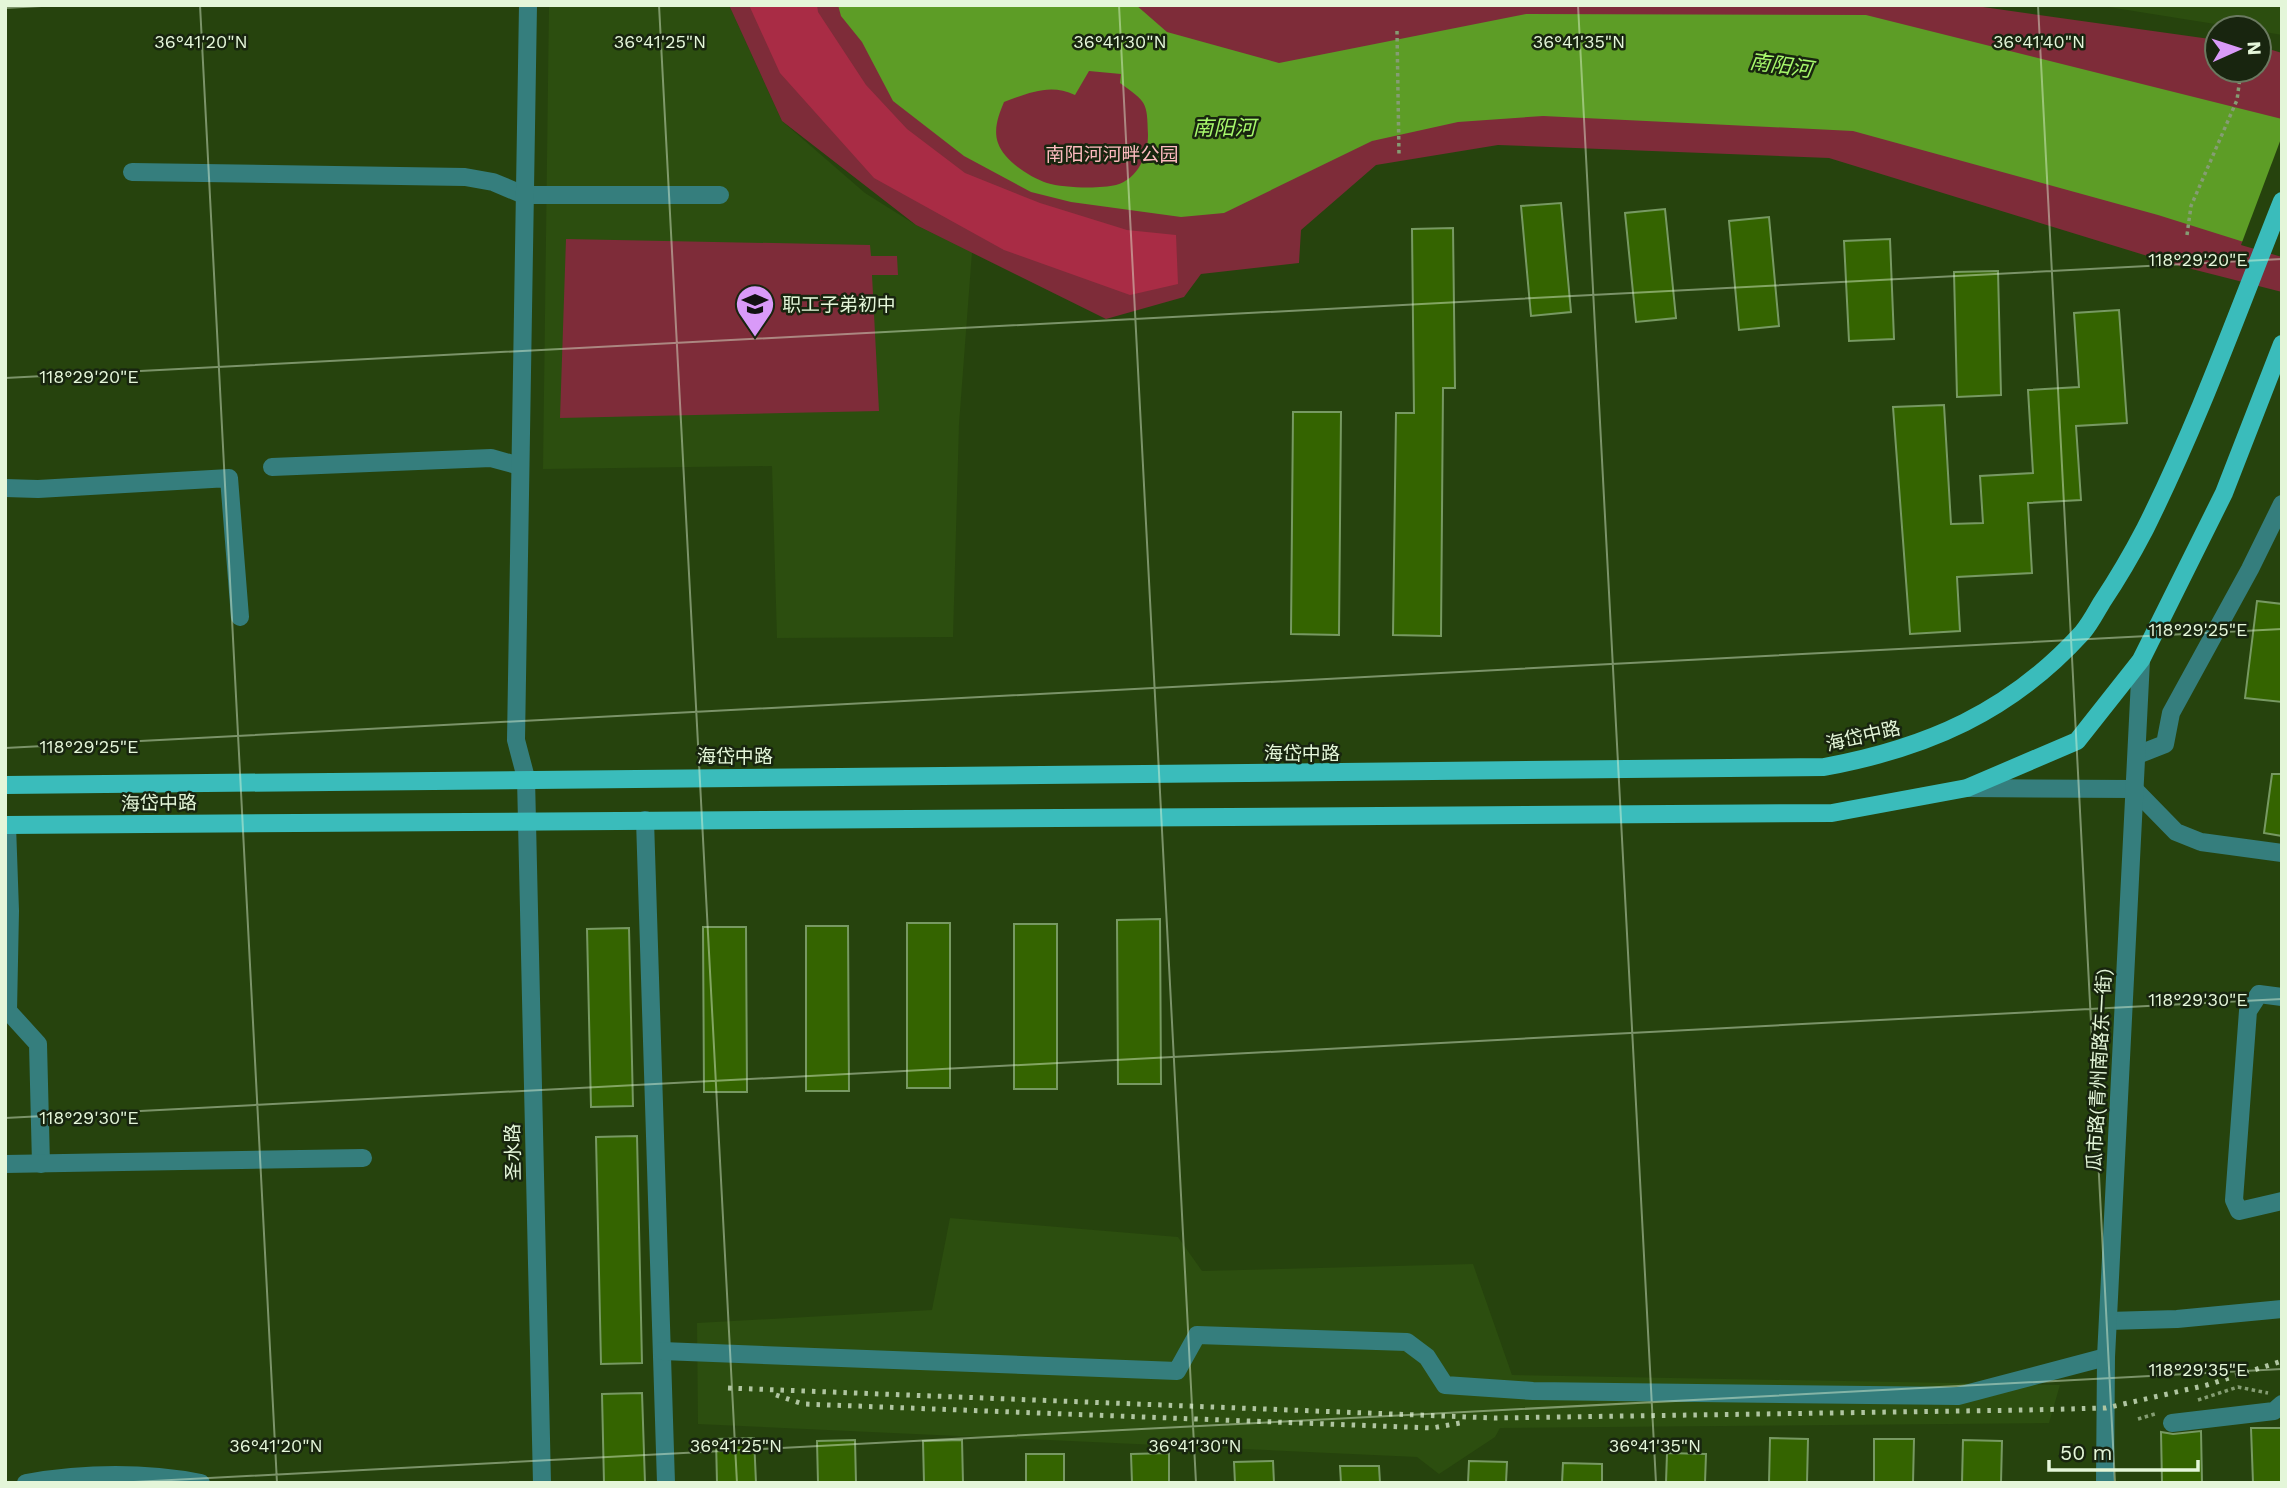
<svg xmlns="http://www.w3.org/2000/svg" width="2287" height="1488" font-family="'Work Sans','Noto Sans SC',sans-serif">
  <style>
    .built { fill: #2c4e0f }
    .green { fill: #7e2c39 }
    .forest { fill: #a92c45 }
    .water { fill: #5d9d26; fill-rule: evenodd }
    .pier { fill: #26430d }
    .building { fill: #346400; stroke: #779962; stroke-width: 2 }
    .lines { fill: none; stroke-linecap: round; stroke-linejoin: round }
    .path { stroke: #859d73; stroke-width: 3.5; stroke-dasharray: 3.5 3.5; stroke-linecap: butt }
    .minor { stroke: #357e7d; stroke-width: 18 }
    .tertiary { stroke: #357e7d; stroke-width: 18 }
    .primary { stroke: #3abcbb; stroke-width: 18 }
    .rail { stroke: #b0c5a1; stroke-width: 5; stroke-dasharray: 3.5 7; stroke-linecap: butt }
    .ticks { fill: none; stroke: #e4f6d9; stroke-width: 2; stroke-opacity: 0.45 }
    .labels { text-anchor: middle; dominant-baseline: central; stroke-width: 5; stroke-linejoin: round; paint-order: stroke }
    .park-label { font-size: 19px; fill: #fdbbbf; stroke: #18250f }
    .poi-label { font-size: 19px; fill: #e4f6d9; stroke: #18250f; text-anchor: start }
    .street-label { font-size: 19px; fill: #e4f6d9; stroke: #18250f }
    .water-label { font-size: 21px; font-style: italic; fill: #a7f86c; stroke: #18250f }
    .ticks-label { font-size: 18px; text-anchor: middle; fill: #e4f6d9; stroke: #18250f; stroke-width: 5; stroke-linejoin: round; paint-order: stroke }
  </style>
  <rect width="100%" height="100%" fill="#26430d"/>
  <g class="built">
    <polygon points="549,5 729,5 782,121 865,193 916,225 972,252 959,424 953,637 777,638 772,466 543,469"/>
    <polygon points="2096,5 2282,5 2282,35 2259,31 2259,28 2240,28"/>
    <polygon points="950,1218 1178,1237 1202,1271 1473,1264 1512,1375 2060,1385 2049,1423 1500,1428 1495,1437 1439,1474 1417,1457 698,1424 697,1323 932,1310"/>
  </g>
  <g class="green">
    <polygon points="729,5 1969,5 2217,40 2217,70 2259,70 2259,46 2282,53 2282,292 2180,266 1829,158 1498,145 1376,165 1301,230 1299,263 1201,274 1184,297 1106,319 916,225 782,121"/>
    <polygon points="566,239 870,245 871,256 897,256 898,275 872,275 879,411 560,418"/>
  </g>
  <polygon class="forest" points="749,5 817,5 818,12 866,85 907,129 965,173 1040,203 1127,230 1176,235 1178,284 1130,295 1004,250 874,178 780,73"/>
  <path class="water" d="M838,5h298l31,27 112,31 247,-49 340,1 416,104v135l-124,-39 -305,-84 -310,-15 -85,6 -86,19 -148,72 -43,4 -110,-15 -40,-10 -67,-36 -71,-55 -31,-59 -21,-26zM1089,71l32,3 -1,9c27,20 27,18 28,52 0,20 -10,44 -32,50 -16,4 -53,3 -69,-2 -17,-6 -43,-22 -49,-40 -5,-14 1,-29 6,-41 25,-9 46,-19 71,-7z"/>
  <polygon class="pier" points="2282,136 2282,257 2241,245"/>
  <g class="building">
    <polygon points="1561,203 1571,312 1531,316 1521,206"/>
    <polygon points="1665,209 1676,318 1636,322 1625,213"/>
    <polygon points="1769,217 1779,326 1739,330 1729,221"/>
    <polygon points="1453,228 1455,388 1443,388 1441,636 1393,635 1396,413 1414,413 1412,229"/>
    <polygon points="1890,239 1894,339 1849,341 1844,241"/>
    <polygon points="1998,271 2001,395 1957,397 1954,272"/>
    <polygon points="2119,310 2127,423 2076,426 2081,500 2028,503 2032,573 1957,577 1960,631 1910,634 1893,407 1944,405 1951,524 1983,523 1980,476 2033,473 2028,390 2079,387 2074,313"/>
    <polygon points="1293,412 1341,412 1339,635 1291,634"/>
    <polygon points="2257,601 2282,604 2282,702 2245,698"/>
    <polygon points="2272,774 2282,774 2282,836 2264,833"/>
    <polygon points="1160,919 1161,1084 1118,1084 1117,920"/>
    <rect x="907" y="923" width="43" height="165"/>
    <rect x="1014" y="924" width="43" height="165"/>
    <polygon points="806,926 848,926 849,1091 806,1091"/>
    <polygon points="703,927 746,927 747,1092 704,1092"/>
    <polygon points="629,928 633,1106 591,1107 587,929"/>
    <polygon points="637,1136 642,1363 601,1364 596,1137"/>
    <polygon points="642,1393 645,1483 604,1483 602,1394"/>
    <polygon points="2251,1428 2282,1428 2282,1483 2253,1483"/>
    <polygon points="2201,1431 2202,1483 2162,1483 2161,1432 2173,1434"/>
    <polygon points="754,1438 756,1483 717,1483 716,1439"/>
    <polygon points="1770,1438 1808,1439 1807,1483 1769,1483"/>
    <polygon points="1874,1439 1914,1439 1913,1483 1874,1483"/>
    <polygon points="855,1440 856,1483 818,1483 817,1441"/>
    <polygon points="962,1440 963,1483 924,1483 923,1441"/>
    <polygon points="1963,1440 2002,1441 2001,1483 1962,1483"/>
    <polygon points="1169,1453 1169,1483 1132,1483 1131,1454"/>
    <polygon points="1667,1453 1706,1454 1705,1483 1666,1483"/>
    <rect x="1026" y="1454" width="38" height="29"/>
    <polygon points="1273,1461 1274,1483 1235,1483 1234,1462"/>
    <polygon points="1469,1461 1507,1462 1506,1483 1468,1483"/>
    <polygon points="1563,1463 1602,1464 1602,1483 1562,1483"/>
    <polygon points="1340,1466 1379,1466 1380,1483 1341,1483"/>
  </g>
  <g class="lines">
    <g class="path">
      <polyline points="1397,31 1399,155"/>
      <polyline points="2187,235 2191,206 2237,100 2241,70"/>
      <polyline points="2198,1400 2238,1387 2268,1393"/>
      <polyline points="2138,1419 2158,1413"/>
    </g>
    <g class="minor">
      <polyline points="132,172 465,177 493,182 524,195 720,195"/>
      <polyline points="272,467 491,458 520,466"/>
      <polyline points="5,488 38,489 229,478 240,617"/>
      <polyline points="2137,755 2165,744 2171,713 2250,569 2282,504"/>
      <polyline points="2134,789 2176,832 2201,842 2282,853"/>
      <polyline points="645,820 666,1483"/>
      <polyline points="7,825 10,911 8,1011 38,1044 41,1164"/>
      <polyline points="2282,997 2259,994 2248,1011 2234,1200 2239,1211 2282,1201"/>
      <polyline points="5,1164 363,1158"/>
      <polyline points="662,1351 1177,1371 1197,1335 1407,1342 1427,1357 1445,1385 1533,1391 1958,1396 2106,1357"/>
      <polyline points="2172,1423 2274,1411 2282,1404"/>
      <path d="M26,1483c58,-10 117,-11 175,0"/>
    </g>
    <g class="tertiary">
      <polyline points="528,5 516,740 526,778 542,1483"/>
      <polyline points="1967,788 2134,789"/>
      <polyline points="2108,1321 2177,1319 2282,1309"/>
      <polyline points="2105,1483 2106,1357 2141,660"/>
    </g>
    <g class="primary">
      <path d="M5,785c606,-8 1213,-9 1819,-18 103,-19 186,-55 258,-134 8,-9 14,-21 20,-31 16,-24 30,-48 43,-73 53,-106 93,-218 137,-328"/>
      <polyline points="5,825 1832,813 1967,788 2077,741 2141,660 2224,493 2282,344"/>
    </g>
    <g class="rail">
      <polyline points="728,1388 1494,1418 2027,1410 2106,1408 2207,1385 2282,1361"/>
      <polyline points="776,1395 803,1404 1432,1428 1460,1423"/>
    </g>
  </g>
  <path class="ticks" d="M200,5l77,1478M659,5l78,1478M1119,5l77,1478M1578,5l78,1478M2038,5l77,1478M5,8l55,-3M5,378l2277,-119M5,748l2277,-119M5,1118l2277,-119M115,1483l2167,-114"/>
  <defs>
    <g id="school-pin" transform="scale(2.0125)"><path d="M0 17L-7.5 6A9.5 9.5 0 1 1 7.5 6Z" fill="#d99af8" stroke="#18250f"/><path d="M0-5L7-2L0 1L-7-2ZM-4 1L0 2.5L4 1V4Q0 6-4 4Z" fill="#111"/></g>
  </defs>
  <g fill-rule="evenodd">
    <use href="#school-pin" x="755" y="304"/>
  </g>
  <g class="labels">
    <g class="park-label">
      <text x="1112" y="154">南阳河河畔公园</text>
    </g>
    <g class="poi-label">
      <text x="782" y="304">职工子弟初中</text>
    </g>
    <g class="street-label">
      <text transform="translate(1863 736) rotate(-13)">海岱中路</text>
      <text x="1302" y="753">海岱中路</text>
      <text x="735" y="756">海岱中路</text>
      <text transform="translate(159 803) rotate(-1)">海岱中路</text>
      <text transform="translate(2099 1070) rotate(-87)">瓜市路(青州南路东一街)</text>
      <text transform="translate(513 1152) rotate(-91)">圣水路</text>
    </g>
    <g class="water-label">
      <text transform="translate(1781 65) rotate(8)">南阳河</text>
      <text x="1224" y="127">南阳河</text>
    </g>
  </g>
  <g class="ticks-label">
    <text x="201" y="48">36°41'20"N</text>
    <text x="660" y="48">36°41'25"N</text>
    <text x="1120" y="48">36°41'30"N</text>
    <text x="1579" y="48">36°41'35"N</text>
    <text x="2039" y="48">36°41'40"N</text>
    <text x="2198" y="266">118°29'20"E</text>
    <text x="89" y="383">118°29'20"E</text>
    <text x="2198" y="636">118°29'25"E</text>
    <text x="89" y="753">118°29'25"E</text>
    <text x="2198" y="1006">118°29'30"E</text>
    <text x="89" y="1124">118°29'30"E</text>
    <text x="2198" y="1376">118°29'35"E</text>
    <text x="276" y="1452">36°41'20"N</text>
    <text x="736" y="1452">36°41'25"N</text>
    <text x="1195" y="1452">36°41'30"N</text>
    <text x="1655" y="1452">36°41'35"N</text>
  </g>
  <rect width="2287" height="1488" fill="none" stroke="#e4f6d9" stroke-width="14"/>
  <g transform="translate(2238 49) rotate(87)"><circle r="33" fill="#18250f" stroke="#6a7960" stroke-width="2"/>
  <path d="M0-5L12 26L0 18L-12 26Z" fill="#d99af8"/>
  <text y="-10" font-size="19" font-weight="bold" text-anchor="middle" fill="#e4f6d9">N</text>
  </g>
  <path d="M2049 1460v10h149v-10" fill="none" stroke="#e4f6d9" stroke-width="3.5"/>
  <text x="2060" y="1460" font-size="21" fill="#e4f6d9" stroke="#18250f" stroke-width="5" paint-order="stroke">50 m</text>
</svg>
